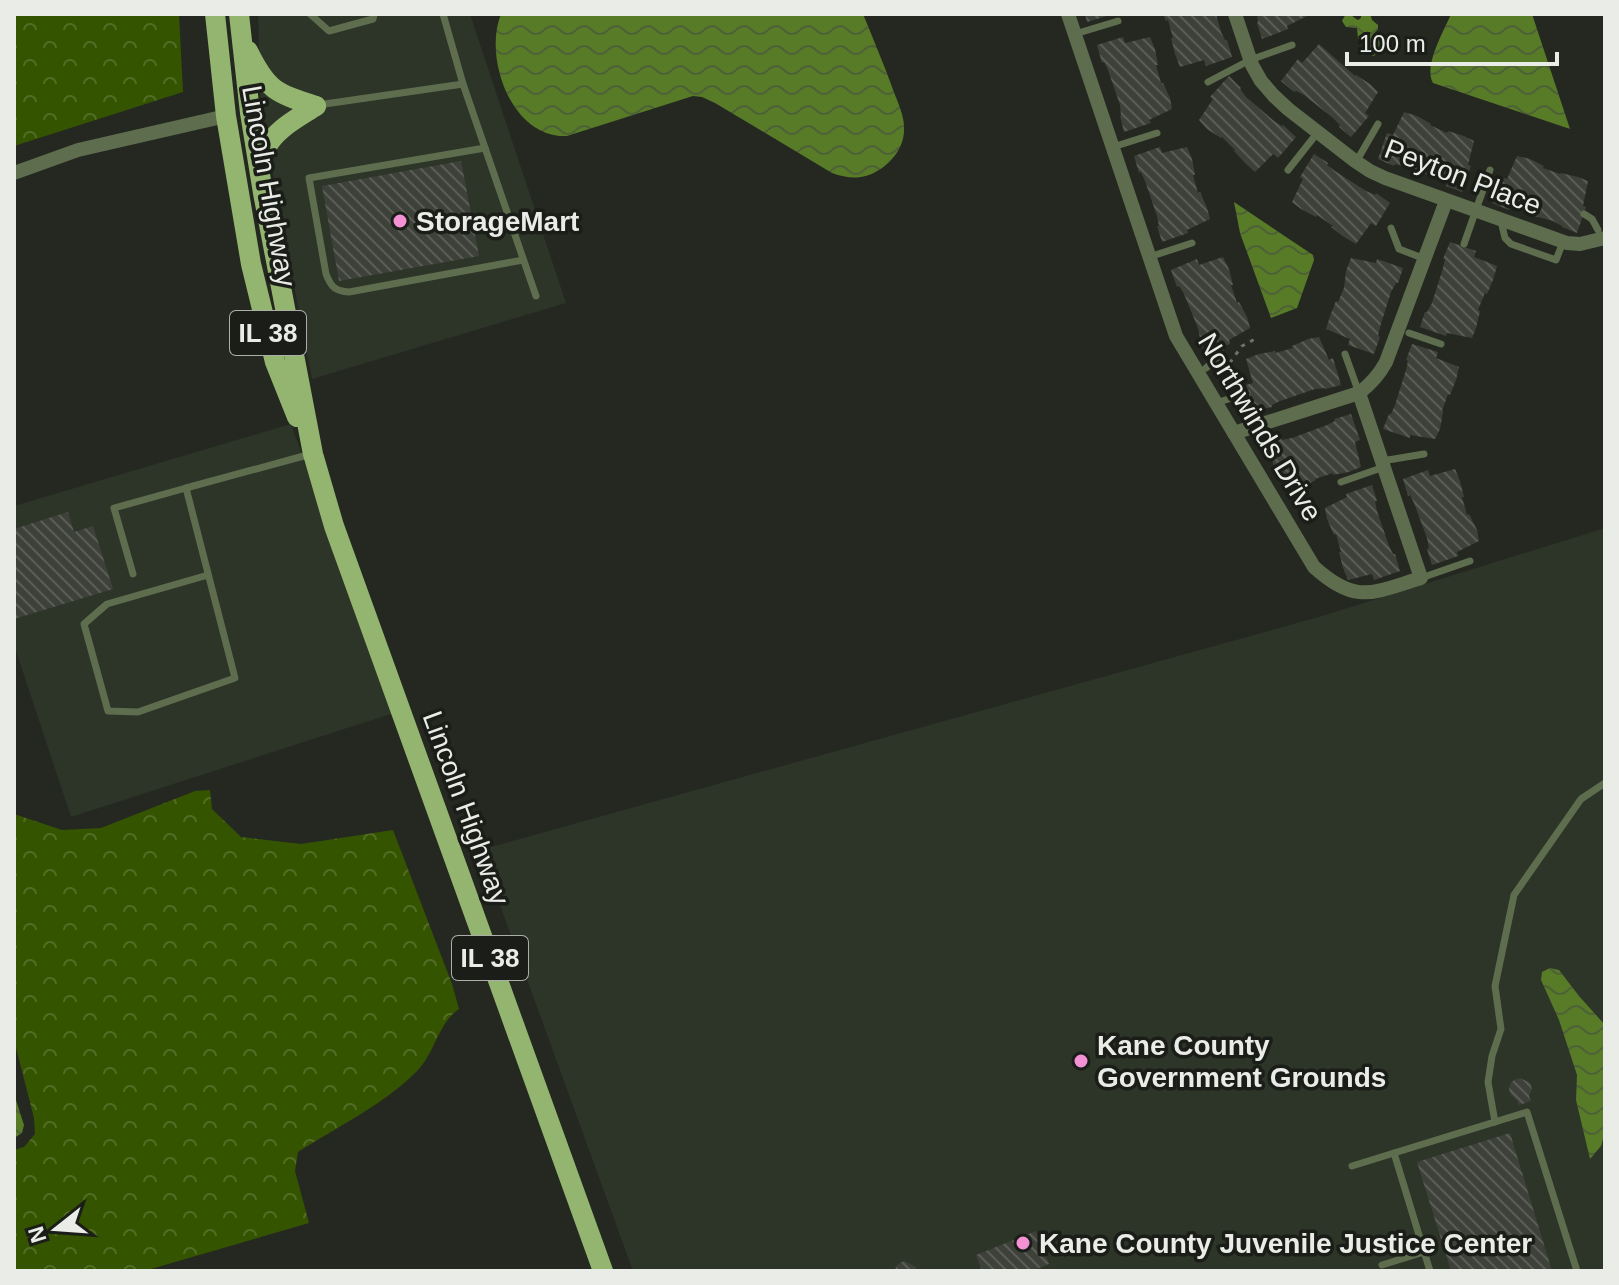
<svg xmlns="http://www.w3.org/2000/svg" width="1619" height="1285" font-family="Helvetica,sans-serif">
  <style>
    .built { fill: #2d3428 }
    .forest { fill: url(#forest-crowns) }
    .water { fill: url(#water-waves) }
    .building { fill: url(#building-back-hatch) }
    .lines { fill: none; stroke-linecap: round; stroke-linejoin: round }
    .path { stroke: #6e726c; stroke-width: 3; stroke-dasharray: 4 6; stroke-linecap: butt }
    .service { stroke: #5d6d4d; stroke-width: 7 }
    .minor { stroke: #5d6d4d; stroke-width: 14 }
    .primary { stroke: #93b570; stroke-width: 20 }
    .poi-dot { fill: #f491d4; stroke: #1b1e18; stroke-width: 3 }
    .labels { text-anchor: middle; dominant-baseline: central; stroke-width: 7; stroke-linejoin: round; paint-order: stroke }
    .shield { fill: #1b1e18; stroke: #abaea9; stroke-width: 2 }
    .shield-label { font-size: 26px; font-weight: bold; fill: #e9ece7 }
    .street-label { font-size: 28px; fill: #e9ece7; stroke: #1b1e18 }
    .poi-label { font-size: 28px; font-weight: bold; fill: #e9ece7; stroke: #1b1e18; text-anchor: start }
  </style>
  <defs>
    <pattern id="forest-crowns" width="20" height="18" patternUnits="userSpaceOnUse" patternTransform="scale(2)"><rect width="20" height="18" fill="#355400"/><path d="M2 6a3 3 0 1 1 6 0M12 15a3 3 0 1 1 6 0" fill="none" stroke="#526d25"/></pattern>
    <pattern id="water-waves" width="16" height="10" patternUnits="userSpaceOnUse" patternTransform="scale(2)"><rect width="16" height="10" fill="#577b27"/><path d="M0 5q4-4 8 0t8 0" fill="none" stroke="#4e6136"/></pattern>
    <pattern id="building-back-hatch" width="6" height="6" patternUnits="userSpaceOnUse" patternTransform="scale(2)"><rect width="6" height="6" fill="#3e413a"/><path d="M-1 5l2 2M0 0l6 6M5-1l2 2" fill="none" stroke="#5a5d56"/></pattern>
  </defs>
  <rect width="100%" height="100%" fill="#242821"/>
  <g class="built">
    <polygon points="258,14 470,14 566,303 312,379 261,111"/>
    <polygon points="291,424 394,713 71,817 14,645 14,506"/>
    <polygon points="1605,528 1605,1271 633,1271 480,850 1322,616"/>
  </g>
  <g class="forest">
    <polygon points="14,14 179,14 183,92 14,146"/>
    <path d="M210,790l2,19 29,28 60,7 92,-14 59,154 7,25c-21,14 -24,44 -42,62 -32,33 -80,56 -119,81l-3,19 14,52 -165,48h-130v-121l10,-3 11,-13 -1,-16 -20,-78v-226l48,16 39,-2 94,-37z"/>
  </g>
  <g class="water">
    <path d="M501,14h362c11,27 22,53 32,81 4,10 10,24 9,35 0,17 -12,32 -25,40 -16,10 -30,9 -47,3l-117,-70 -13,-6 -9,-1 -126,40c-55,3 -84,-78 -66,-122z"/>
    <path d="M1361,14h9l2,6 6,5v4l-4,5 1,3 7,-2 2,2v11l-4,1 -6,7 -8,-3v-10l-8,-4 -1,-11 -11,-1 -4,-6 2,-4c6,-6 9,1 14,3l3,-2z"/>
    <path d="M1451,14h81l38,115 -137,-46c-10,-17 11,-52 18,-69z"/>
    <polygon points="1234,202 1313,255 1314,260 1297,308 1271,318 1240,233"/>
    <polygon points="1550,968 1559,970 1579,996 1605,1025 1605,1132 1601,1146 1590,1159 1576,1100 1577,1075 1559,1020 1541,980 1542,972"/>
    <polygon points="14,1094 24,1125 22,1133 14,1138"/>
  </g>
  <g class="building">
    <polygon points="1085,14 1109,14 1110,15 1087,22"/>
    <polygon points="1163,14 1216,14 1221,32 1225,40 1227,40 1232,57 1206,66 1204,60 1180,67 1175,54 1171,38 1173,38 1168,20 1166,21"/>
    <polygon points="1257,14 1311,14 1287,26 1288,29 1262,39 1257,23 1258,22"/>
    <polygon points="1123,37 1125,43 1150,37 1155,49 1158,65 1156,65 1161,83 1163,83 1170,98 1172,109 1149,120 1151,123 1124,132 1120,116 1121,116 1120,105 1108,70 1104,62 1102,63 1097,45"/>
    <polygon points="1319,44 1355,76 1356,75 1370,84 1378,92 1365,113 1369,116 1351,137 1339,127 1340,125 1333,118 1304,95 1296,91 1294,92 1281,81 1298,59 1302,63"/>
    <polygon points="1229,76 1241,88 1240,89 1246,97 1274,121 1282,126 1283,125 1296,137 1278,158 1273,154 1255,172 1245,163 1234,151 1235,150 1222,137 1221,138 1207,129 1199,120 1213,99 1210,97"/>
    <polygon points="1404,112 1417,116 1431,124 1430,125 1447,133 1448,131 1464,136 1474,141 1468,165 1471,166 1462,192 1446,186 1447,184 1438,179 1403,166 1395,164 1394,166 1378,159 1387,133 1393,135"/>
    <polygon points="1160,147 1162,153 1187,147 1192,159 1195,175 1193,175 1198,193 1200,192 1207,208 1210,219 1187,230 1188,233 1162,242 1157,226 1159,226 1157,216 1145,181 1141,172 1139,173 1134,156"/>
    <polygon points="1314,154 1328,163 1327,165 1335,171 1366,191 1375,195 1376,193 1390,203 1376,226 1371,223 1356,244 1344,237 1331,227 1333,226 1317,215 1316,217 1301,209 1292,202 1303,179 1300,177"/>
    <polygon points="1517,156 1530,159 1544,166 1543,168 1560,174 1561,173 1578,177 1588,181 1583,206 1586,207 1577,233 1562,227 1562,226 1553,221 1527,214 1518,209 1509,208 1509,210 1492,203 1501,177 1507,179"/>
    <polygon points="461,161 479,256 339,281 322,186"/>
    <polygon points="1450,242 1476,251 1474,257 1497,266 1493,280 1487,294 1485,293 1478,310 1480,311 1476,328 1472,338 1447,333 1446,336 1420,327 1425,312 1427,312 1432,303 1443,268 1445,259 1443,259"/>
    <polygon points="1223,257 1229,269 1233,285 1231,285 1237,303 1239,302 1247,317 1250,328 1229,340 1230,344 1205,354 1199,339 1200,338 1198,328 1184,294 1179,286 1177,287 1171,270 1197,259 1199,265"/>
    <polygon points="1351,258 1376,263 1377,259 1403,268 1398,283 1396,283 1391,292 1380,327 1378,336 1380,337 1374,354 1348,345 1350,339 1326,329 1330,316 1336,301 1338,302 1344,288 1346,271"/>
    <polygon points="1319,337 1329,360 1333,358 1341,385 1325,389 1325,388 1315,389 1280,401 1272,405 1272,407 1255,411 1246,385 1253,383 1246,359 1259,354 1275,351 1275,353 1293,348 1292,346 1308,339"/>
    <polygon points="1412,344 1438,352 1436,358 1459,367 1456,380 1450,395 1448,394 1442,411 1443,412 1440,429 1435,439 1410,435 1410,438 1383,429 1389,414 1391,414 1395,405 1406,370 1408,361 1406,360"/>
    <polygon points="1351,414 1360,440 1355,442 1361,467 1349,472 1333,475 1333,473 1315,479 1316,480 1300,488 1290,490 1278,468 1275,469 1266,443 1282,438 1282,440 1292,438 1327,425 1335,421 1334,419"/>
    <polygon points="1455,469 1460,481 1464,497 1462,497 1467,515 1469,514 1477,530 1479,541 1457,552 1458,556 1432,565 1427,549 1429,548 1427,538 1414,503 1410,495 1408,496 1403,479 1428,470 1430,476"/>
    <polygon points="1372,485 1377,501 1375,501 1377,511 1389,546 1393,554 1395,554 1400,571 1374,580 1372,574 1348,580 1343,568 1339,552 1341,552 1336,534 1334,535 1327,519 1325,508 1347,497 1346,494"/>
    <polygon points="68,512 74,532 93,526 113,589 14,619 14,529"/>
    <polygon points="1520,1078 1530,1083 1532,1089 1529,1096 1531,1101 1519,1105 1517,1100 1511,1095 1509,1089 1510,1084 1514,1080"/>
    <polygon points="1510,1133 1552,1271 1451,1271 1417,1162"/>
    <polygon points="1036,1231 1049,1264 1032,1271 982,1271 976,1255"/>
    <polygon points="904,1261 916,1267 917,1271 894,1271 898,1264"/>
  </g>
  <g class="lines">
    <polyline class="path" points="1215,376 1226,368 1242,346 1257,338"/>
    <g class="service">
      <polyline points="310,14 329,31 373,19 374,14"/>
      <polyline points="1075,34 1118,21"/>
      <polyline points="1208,82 1250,60 1292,45"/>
      <polyline points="463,84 536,296"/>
      <polyline points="318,105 463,84 443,14"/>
      <polyline points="1113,147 1157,133"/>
      <path d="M485,148l-176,30 17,96c5,13 9,17 23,18l174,-32"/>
      <polyline points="1356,162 1378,124"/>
      <polyline points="1288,170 1318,132"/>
      <polyline points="1584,214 1592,219 1598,230"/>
      <polyline points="1501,221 1505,238 1511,244 1556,260 1563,242"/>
      <polyline points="1391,228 1399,249 1425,259"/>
      <polyline points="1464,244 1490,170"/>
      <polyline points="1149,257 1192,243"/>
      <polyline points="1409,333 1441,344"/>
      <polyline points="1345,354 1359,393"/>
      <polyline points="1206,368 1220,356 1220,348"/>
      <polyline points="1216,403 1247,393"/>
      <polyline points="1382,461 1424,454"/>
      <polyline points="1341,482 1384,467"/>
      <polyline points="133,574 114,508 186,488"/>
      <polyline points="208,575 107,604 84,624 108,711 138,712 235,678 186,488 311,454"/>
      <polyline points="1421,578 1470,561"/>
      <polyline points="1495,1122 1488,1082 1492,1056 1501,1029 1495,986 1514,895 1581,799 1605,783"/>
      <polyline points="1352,1166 1394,1153"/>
      <polyline points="1382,1265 1424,1252"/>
      <polyline points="1430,1271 1394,1153 1527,1112 1577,1271"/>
    </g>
    <g class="minor">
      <path d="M1068,14l108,322 138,231c42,38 58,26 107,11l-62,-185"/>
      <polyline points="1235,14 1252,65 1261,81 1274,96 1288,109 1355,161 1370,171 1385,178 1567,243 1580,244 1605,238"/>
      <polyline points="14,173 78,150 226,116"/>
      <path d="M1234,433l125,-40c12,-9 20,-18 27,-31l60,-161"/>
    </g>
    <g class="primary">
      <polyline points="215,14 226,116 251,264 275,362 297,417"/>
      <polyline points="239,14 250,113 263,193 313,454 334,526 603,1271"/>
      <path d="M248,51c19,39 27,42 68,55"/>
      <path d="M260,169c1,-6 2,-14 5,-19 10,-21 33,-32 51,-44"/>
    </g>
  </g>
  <g class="poi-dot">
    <circle cx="400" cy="221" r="8"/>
    <circle cx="1081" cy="1061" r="8"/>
    <circle cx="1023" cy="1243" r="8"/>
  </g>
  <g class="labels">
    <g class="shield">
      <rect x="230" y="311" width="76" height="44" rx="6"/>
      <rect x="452" y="936" width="76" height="44" rx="6"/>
    </g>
    <g class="shield-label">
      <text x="268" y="333">IL 38</text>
      <text x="490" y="958">IL 38</text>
    </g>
    <g class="street-label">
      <text transform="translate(1463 177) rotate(21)">Peyton Place</text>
      <text transform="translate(269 186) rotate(80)">Lincoln Highway</text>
      <text transform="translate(1260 427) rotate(59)">Northwinds Drive</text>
      <text transform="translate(466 808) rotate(70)">Lincoln Highway</text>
    </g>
    <g class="poi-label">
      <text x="416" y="221">StorageMart</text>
      <text x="1097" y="1045">Kane County<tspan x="1097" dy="32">Government Grounds</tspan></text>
      <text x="1039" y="1243">Kane County Juvenile Justice Center</text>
    </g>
  </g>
  <rect width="1619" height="1285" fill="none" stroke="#e9ece7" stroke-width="32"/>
  <g transform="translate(56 1229) rotate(253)" stroke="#1b1e18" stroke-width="6" paint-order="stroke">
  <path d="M0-6L14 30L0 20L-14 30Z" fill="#e9ece7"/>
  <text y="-12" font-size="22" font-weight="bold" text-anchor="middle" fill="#e9ece7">N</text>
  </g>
  <path d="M1347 52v12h210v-12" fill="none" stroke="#e9ece7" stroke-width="4"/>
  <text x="1359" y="52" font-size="24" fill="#e9ece7" stroke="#1b1e18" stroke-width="6" paint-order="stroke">100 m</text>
</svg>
